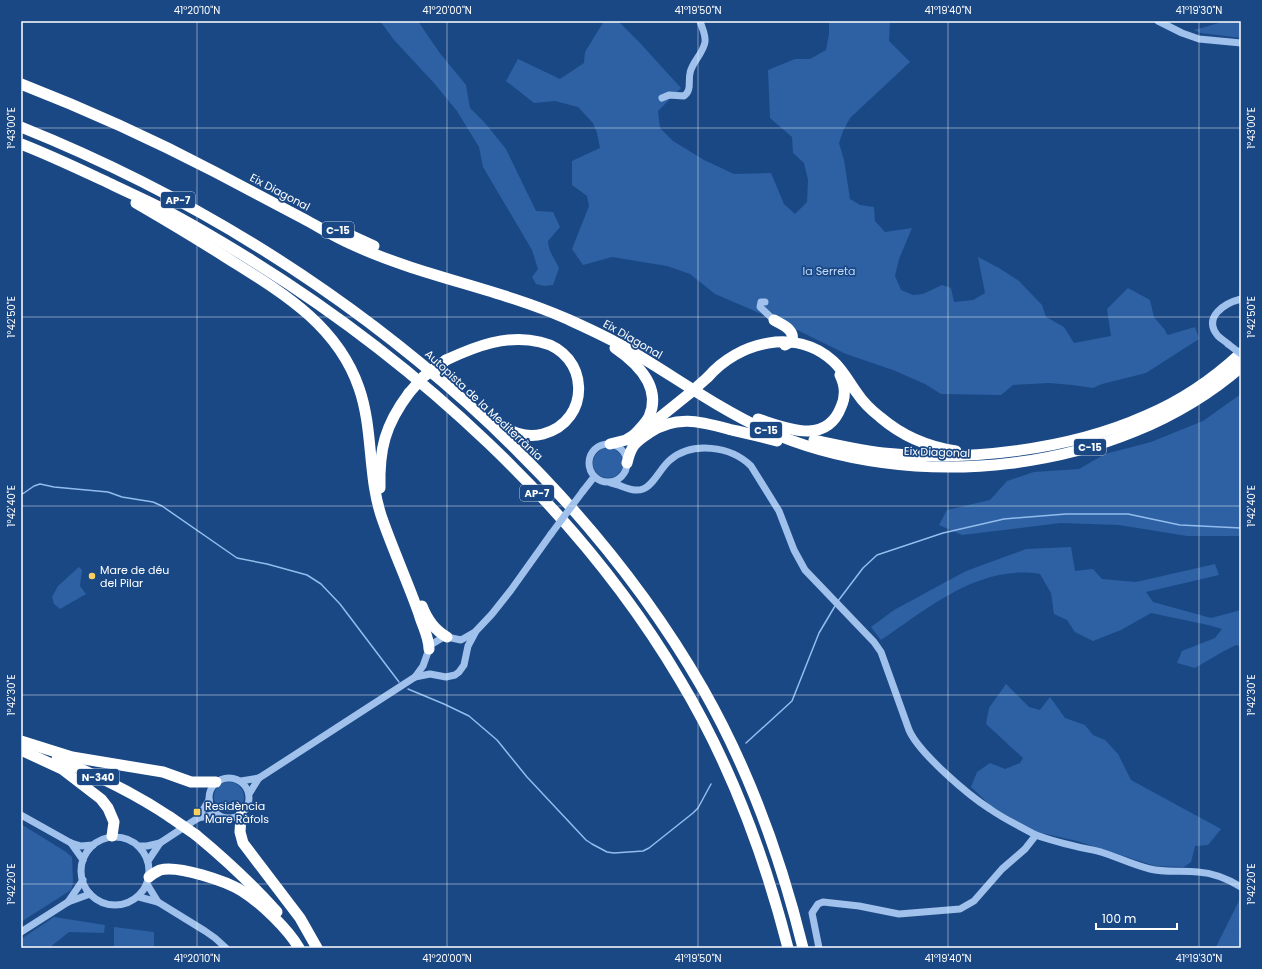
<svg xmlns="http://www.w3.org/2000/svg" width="1262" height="969" font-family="Poppins,sans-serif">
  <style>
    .green { fill: #2d61a3 }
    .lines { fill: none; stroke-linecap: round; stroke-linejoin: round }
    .stream { stroke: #93bcee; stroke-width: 1.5 }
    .minor { stroke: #a0c1eb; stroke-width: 7 }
    .highway { stroke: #fff; stroke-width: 11 }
    .minor-bridge { stroke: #a0c1eb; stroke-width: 7 }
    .highway-bridge { stroke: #fff; stroke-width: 11 }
    .ticks { fill: none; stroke: #fff; stroke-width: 1; stroke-opacity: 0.45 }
    .poi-dot { fill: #fed15c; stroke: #1a4885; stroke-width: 1.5 }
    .labels { text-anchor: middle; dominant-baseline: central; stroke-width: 3.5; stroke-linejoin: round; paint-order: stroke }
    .shield { fill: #1a4885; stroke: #bac8da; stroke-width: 1 }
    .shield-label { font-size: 10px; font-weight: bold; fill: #fff }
    .street-label { font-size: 11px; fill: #fff; stroke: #1a4885 }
    .park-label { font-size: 11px; fill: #c5dcf8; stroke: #1a4885 }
    .poi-label { font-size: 11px; fill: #fff; stroke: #1a4885; text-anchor: start }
    .neatline { fill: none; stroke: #fff; stroke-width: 1.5 }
    .ticks-label { font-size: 10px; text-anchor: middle; fill: #fff }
  </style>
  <rect width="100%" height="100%" fill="#1a4885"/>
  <g class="green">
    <path d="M380,21h38l21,31 27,33 4,23 15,15 21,26 30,62 17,1 7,15 -12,14c0,10 7,18 11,27l-6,17 -9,1 -8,-2 -4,-7 6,-8 -6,-19 -49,-83 -4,-20 -22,-36 -23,-28 -40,-43z"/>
    <polygon points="604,21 618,21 640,43 681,88 658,111 660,128 673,141 704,160 734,174 771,173 784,204 795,214 807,202 808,180 804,163 793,153 792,137 770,118 768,70 795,59 810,59 826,50 829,34 829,21 890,21 889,41 910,62 850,118 843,131 839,143 844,160 850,199 860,205 874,207 875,221 885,232 912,228 899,259 895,276 901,290 913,295 923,294 942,285 951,288 954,302 973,300 985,293 978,257 999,268 1019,281 1042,305 1046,317 1064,327 1074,343 1111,336 1107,309 1128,288 1150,300 1154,317 1165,330 1166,333 1168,335 1195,327 1199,339 1146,373 1102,384 1093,388 1072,385 1049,383 1013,385 1001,395 941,394 925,384 893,370 846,354 783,323 715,294 690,274 667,266 612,257 583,265 572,249 589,206 587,196 572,185 572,161 600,148 597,133 593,123 578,107 555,101 534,103 506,81 518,59 560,79 584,63 585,52"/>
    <polygon points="1226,21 1241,21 1241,38 1201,33 1194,30"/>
    <polygon points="1241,394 1241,536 1187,536 1119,525 1060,523 962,535 939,525 947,510 990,500 1007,481 1034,472 1079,469 1105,454 1151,442 1203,421"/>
    <circle cx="608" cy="463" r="15"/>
    <path d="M1071,547l4,24 18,-2 9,10 34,3 79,-18 4,11 -73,17 7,10 58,16 30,-8v37l-5,-2 -12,6 -29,17 -18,-5 5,-12 33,-13 7,-9 -14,-4 -57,-12 -30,17 -28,11 -18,-9 -8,-12 -13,-6 -3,-21 -11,-19c-61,-10 -112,34 -159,66l-10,-13 23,-17 72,-39 60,-22z"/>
    <polygon points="79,567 82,570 80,586 86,594 60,609 54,604 52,597 58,586"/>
    <polygon points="1006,684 1029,707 1040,710 1050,697 1065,718 1085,725 1093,735 1105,740 1118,754 1131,780 1221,829 1208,845 1195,846 1191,862 1184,867 1155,866 1077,841 1033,831 991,806 971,787 977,772 990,763 1005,769 1020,763 1023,758 986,724 989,708"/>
    <circle cx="229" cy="797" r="15"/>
    <polygon points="21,824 66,852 72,857 73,883 71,890 21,922"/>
    <polygon points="1241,897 1241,926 1239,930 1241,932 1241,948 1219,948 1216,947"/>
    <polygon points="54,917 105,925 104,933 69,932 49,948 21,948 21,939"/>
    <polygon points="114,927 154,932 154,948 114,948"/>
  </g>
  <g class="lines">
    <g class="stream">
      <polyline points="21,495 34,486 40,484 54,487 108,492 122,497 153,502 162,506 237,558 267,564 307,575 321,584 340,604 399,682"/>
      <polyline points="838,601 863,568 877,555 943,533 1004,519 1066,514 1128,514 1180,525 1241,528"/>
      <polyline points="408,689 444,704 469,716 497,740 527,777 586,840 592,844 607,852 614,853 643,851 649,848 693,813 698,808 711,784"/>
      <polyline points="746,743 792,701 819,633 835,606"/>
    </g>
    <g class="minor">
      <polyline points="1158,21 1182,33 1199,39 1241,43"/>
      <path d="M662,98l7,-3 15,1c8,-6 4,-14 6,-23 2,-11 13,-19 15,-31 1,-7 -3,-14 -5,-21"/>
      <polyline points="765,302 761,302 760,307 774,320"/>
      <path d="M1228,344c-3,-3 -7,-5 -10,-8 -16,-19 7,-33 23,-37"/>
      <circle cx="608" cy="463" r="19"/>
      <path d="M611,483c11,2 22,10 32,6 10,-3 18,-22 27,-29 22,-19 61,-14 81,6l28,45 15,39 11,20 69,72 7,10 28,78c10,23 59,65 81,79 14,10 31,18 46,26"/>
      <polyline points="583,491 594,477"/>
      <polyline points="415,677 423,666 429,649 432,644 442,638 447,637 461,640 475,632"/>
      <circle cx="229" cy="798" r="20"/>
      <polyline points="241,781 259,778 415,677 430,674 446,677 455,675 459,672 464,665 468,646 476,631 492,614 511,590 551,534"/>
      <polyline points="249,794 259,778"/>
      <polyline points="21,815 71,843 81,846 93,845"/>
      <polyline points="198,818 209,800"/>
      <circle cx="115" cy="871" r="34"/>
      <polyline points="71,843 83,860"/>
      <polyline points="139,846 147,846 160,843 198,818 217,814"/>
      <polyline points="148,861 160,843"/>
      <polyline points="147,884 158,902"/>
      <polyline points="139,897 158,902 205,931 215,938 226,948"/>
      <polyline points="68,902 83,880"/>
      <polyline points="21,932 68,902 90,894"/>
      <path d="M819,948l-7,-35 6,-9 5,-2 36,4 40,8 61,-5 14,-8 28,-32 23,-20 11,-14c21,8 43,12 65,17 16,5 32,13 49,17 16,4 32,1 48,3 16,1 30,7 43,15"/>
    </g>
    <g class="highway">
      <path d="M21,84c67,26 131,55 194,88 30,16 59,31 89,47 15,8 31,18 47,25 69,32 145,44 214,74 22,10 45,20 66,33 44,26 85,56 132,78 147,67 355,45 478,-62"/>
      <path d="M21,127c164,66 314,158 446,276 92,83 174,178 236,286 46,81 78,169 100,259"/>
      <path d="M21,144c31,12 60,26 90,40 14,7 28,13 42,20 33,16 64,35 95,54 168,104 331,251 432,422 50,83 84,174 108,268"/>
      <path d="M136,203c31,18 61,36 91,55 54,34 110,66 132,130 15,43 8,90 24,133 11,31 25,62 36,93 3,11 10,23 10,35"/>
      <polyline points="337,229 374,246"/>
      <path d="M774,320c8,5 21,9 18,21l-7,4"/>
      <path d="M615,348c22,15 47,39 34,69 -4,7 -10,13 -16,19"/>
      <path d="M446,360c30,-14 61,-26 94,-18 50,11 52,79 3,92 -18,5 -36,-3 -50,-15"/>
      <path d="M708,377c30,-35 88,-50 125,-16 10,9 16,21 24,32 6,9 14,17 23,24 21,18 48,30 76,34"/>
      <path d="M758,419c28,9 68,27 83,-12 5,-11 4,-22 -1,-32"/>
      <polyline points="648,429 659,418 690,393"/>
      <path d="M814,440c23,5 46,10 69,13 83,9 186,-3 262,-37 36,-15 68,-37 96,-63"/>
      <polyline points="610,444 626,440 639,432"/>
      <path d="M627,463c4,-17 8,-21 22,-30 28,-19 53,-11 83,-3 15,3 30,7 45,11"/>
      <path d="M380,488c-1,-39 5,-63 29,-95"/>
      <path d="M422,606c5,13 12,24 25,31"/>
      <polyline points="21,741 72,757 163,772 191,782 216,782"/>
      <polyline points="21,750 62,769 101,799 108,808 114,822 112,836"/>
      <path d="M57,759c40,16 77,34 113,58"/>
      <polyline points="241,815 240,832 243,843 300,918 317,948"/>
      <path d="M196,835c29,24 56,49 81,77"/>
      <path d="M149,877c3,-3 7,-5 11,-7 18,-5 66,11 82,21 19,12 46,38 57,57"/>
    </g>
    <g class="minor-bridge">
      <polyline points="1228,344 1241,354"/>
      <polyline points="551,534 583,491"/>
    </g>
    <g class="highway-bridge">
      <polyline points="409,393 423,377 446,360"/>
      <polyline points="690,393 708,377"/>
      <polyline points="170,817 196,835"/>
    </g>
  </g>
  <path class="ticks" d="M197,21v927M447,21v927M698,21v927M948,21v927M1199,21v927M21,128h1220M21,317h1220M21,506h1220M21,695h1220M21,884h1220"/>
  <g class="poi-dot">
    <circle cx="92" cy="576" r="4"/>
    <rect x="193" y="808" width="8" height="8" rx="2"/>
  </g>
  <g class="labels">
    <g class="shield">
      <rect x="161" y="192" width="34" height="16" rx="3"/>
      <rect x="322" y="222" width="32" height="16" rx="3"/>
      <rect x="750" y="422" width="32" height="16" rx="3"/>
      <rect x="1074" y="439" width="32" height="16" rx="3"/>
      <rect x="520" y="485" width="34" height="16" rx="3"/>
      <rect x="77" y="769" width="42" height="16" rx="3"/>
    </g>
    <g class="shield-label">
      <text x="178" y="200">AP-7</text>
      <text x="338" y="230">C-15</text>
      <text x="766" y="430">C-15</text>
      <text x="1090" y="447">C-15</text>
      <text x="537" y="493">AP-7</text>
      <text x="98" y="777">N-340</text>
    </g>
    <g class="street-label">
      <text transform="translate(280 192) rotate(28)">Eix Diagonal</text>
      <text transform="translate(633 339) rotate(30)">Eix Diagonal</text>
      <text transform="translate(484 405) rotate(43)">Autopista de la Mediterrània</text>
      <text transform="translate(937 452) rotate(2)">Eix Diagonal</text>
    </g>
    <g class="park-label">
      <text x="829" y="271">la Serreta</text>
    </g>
    <g class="poi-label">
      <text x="100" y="570">Mare de déu<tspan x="100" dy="13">del Pilar</tspan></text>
      <text x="205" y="806">Residència<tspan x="205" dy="13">Mare Ràfols</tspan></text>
    </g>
  </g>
  <rect width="1262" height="969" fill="none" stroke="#1a4885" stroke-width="44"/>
  <path d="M1096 923v6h81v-6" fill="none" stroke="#ffffff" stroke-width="2"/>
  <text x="1102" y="923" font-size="12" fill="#ffffff" stroke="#1a4885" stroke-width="3" paint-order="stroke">100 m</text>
  <rect x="22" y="22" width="1218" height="925" class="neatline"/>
  <g class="ticks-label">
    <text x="197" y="14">41°20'10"N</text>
    <text x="447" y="14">41°20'00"N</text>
    <text x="698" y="14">41°19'50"N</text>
    <text x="948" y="14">41°19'40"N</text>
    <text x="1199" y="14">41°19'30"N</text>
    <text transform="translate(1251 128) rotate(-90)" y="4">1°43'00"E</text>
    <text transform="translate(11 128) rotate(-90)" y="4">1°43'00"E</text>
    <text transform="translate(1251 317) rotate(-90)" y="4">1°42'50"E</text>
    <text transform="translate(11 317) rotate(-90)" y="4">1°42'50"E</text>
    <text transform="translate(1251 506) rotate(-90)" y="4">1°42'40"E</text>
    <text transform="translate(11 506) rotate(-90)" y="4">1°42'40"E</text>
    <text transform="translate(1251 695) rotate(-90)" y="4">1°42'30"E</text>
    <text transform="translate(11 695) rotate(-90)" y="4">1°42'30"E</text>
    <text transform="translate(1251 884) rotate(-90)" y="4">1°42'20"E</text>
    <text transform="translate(11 884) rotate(-90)" y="4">1°42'20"E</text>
    <text x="197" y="962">41°20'10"N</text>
    <text x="447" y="962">41°20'00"N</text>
    <text x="698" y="962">41°19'50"N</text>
    <text x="948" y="962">41°19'40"N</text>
    <text x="1199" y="962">41°19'30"N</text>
  </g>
</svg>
